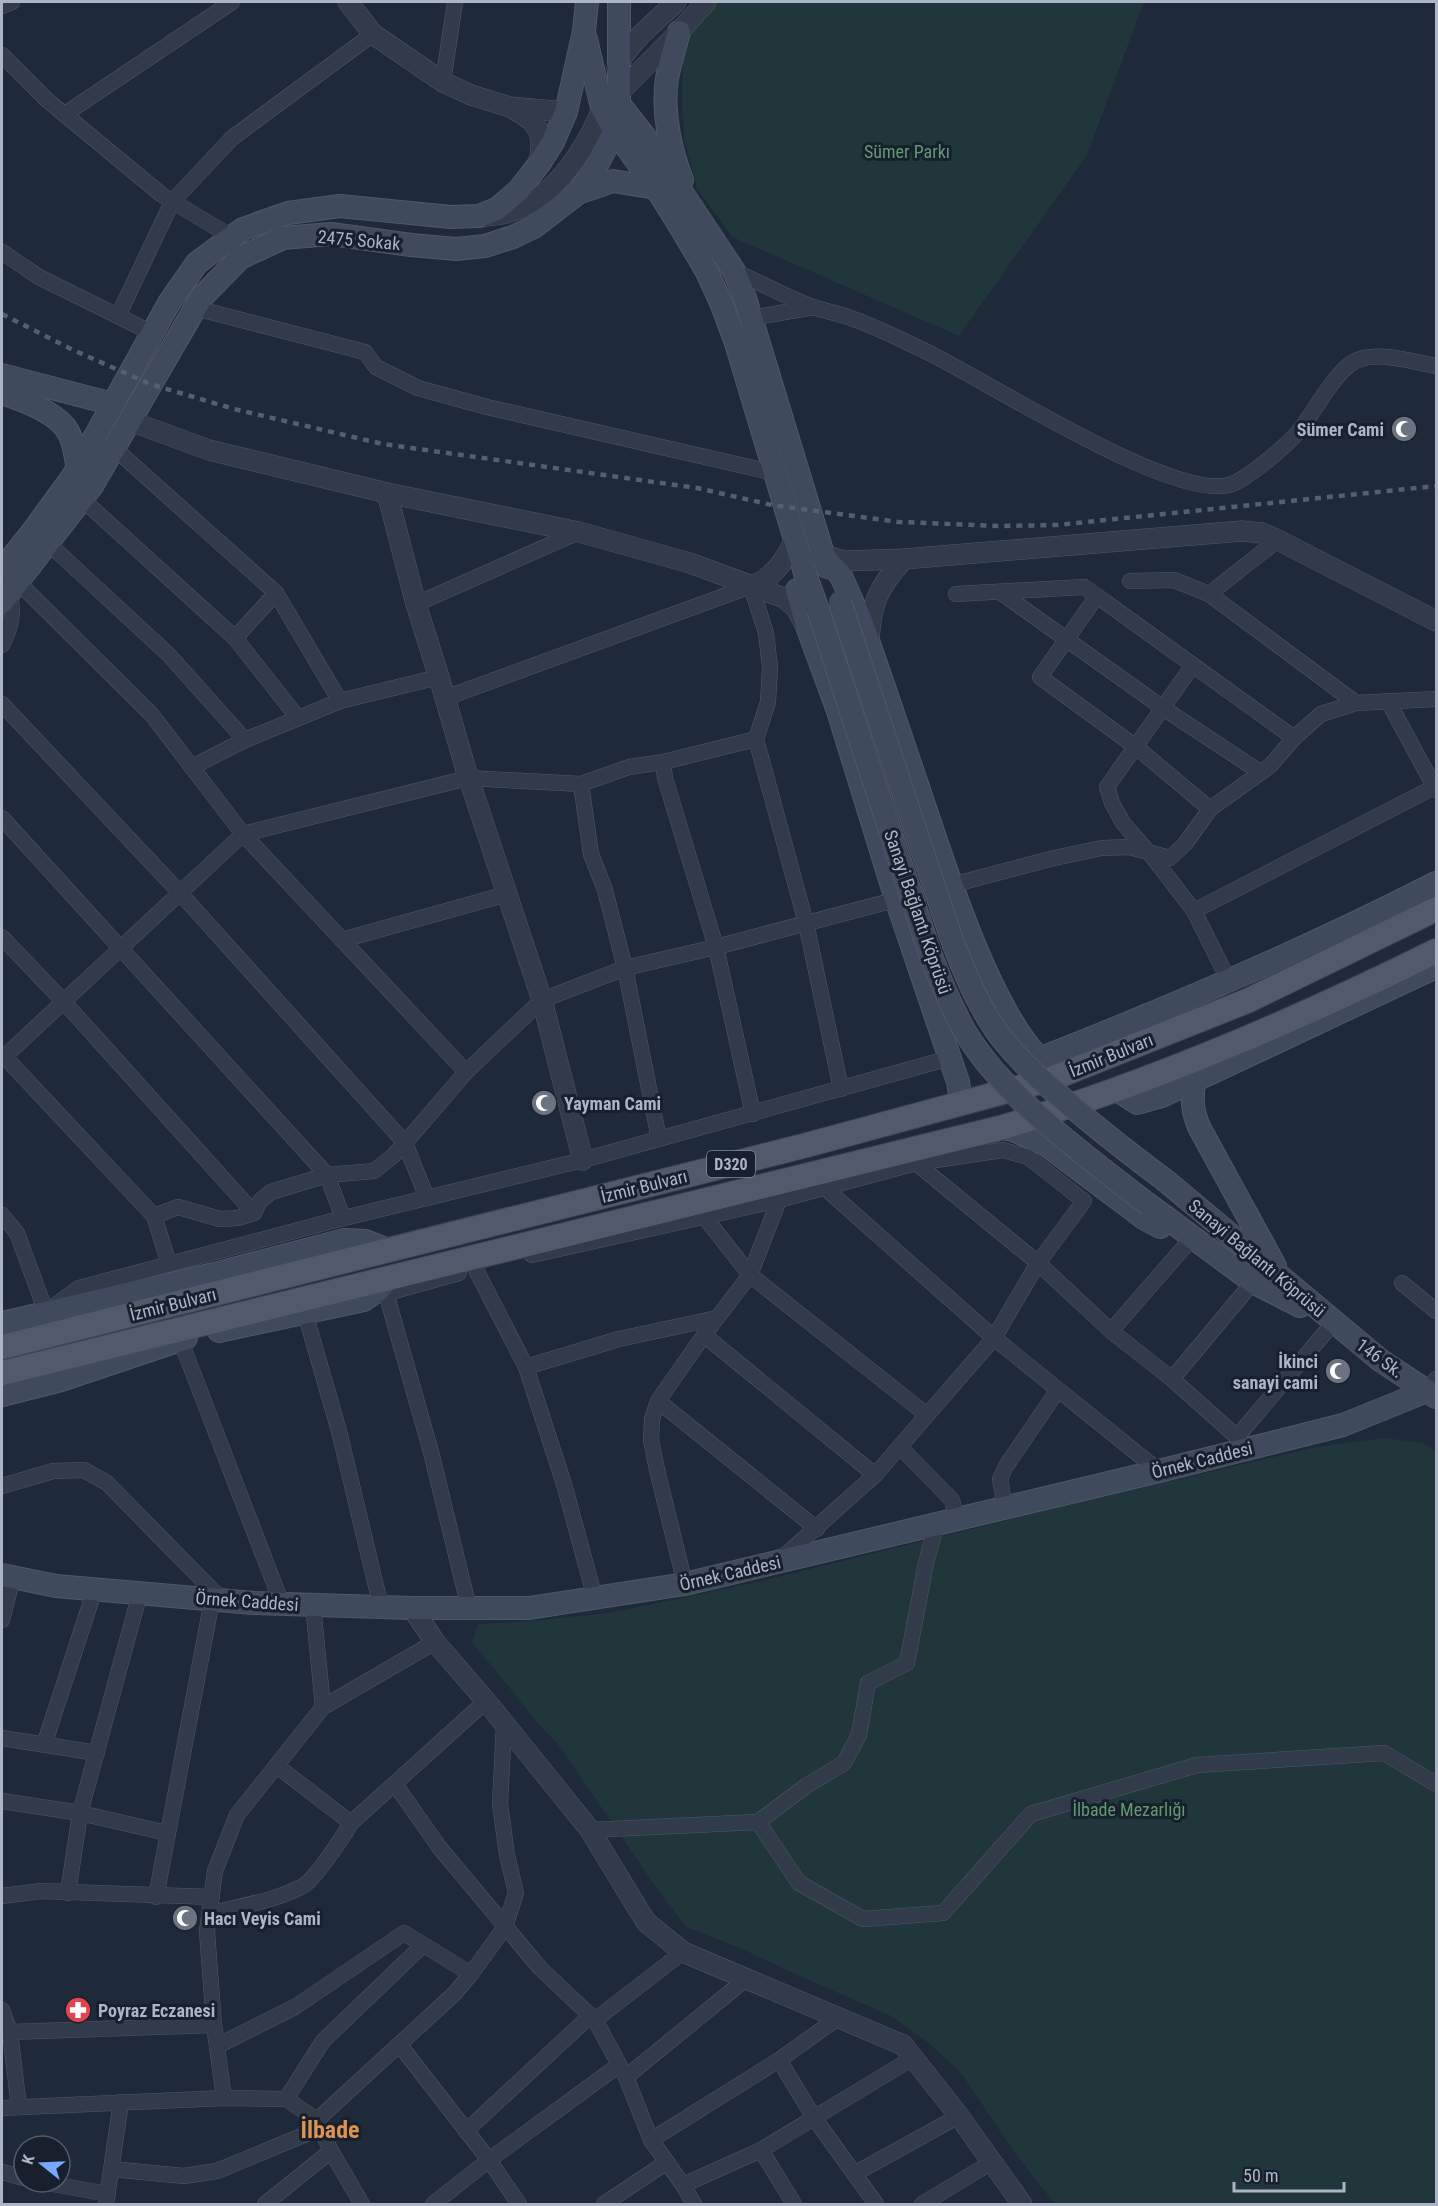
<svg xmlns="http://www.w3.org/2000/svg" width="1438" height="2206" font-family="'Roboto Condensed',sans-serif">
  <style>
    .green { fill: #20363a }
    .lines { fill: none; stroke-linecap: round; stroke-linejoin: round }
    .minor-casing { stroke: #505867; stroke-width: 16 }
    .tertiary-casing { stroke: #505867; stroke-width: 21 }
    .secondary-casing { stroke: #505867; stroke-width: 24 }
    .primary-casing { stroke: #3c4453; stroke-width: 26 }
    .minor { stroke: #323b49; stroke-width: 15 }
    .tertiary { stroke: #323b49; stroke-width: 20 }
    .secondary { stroke: #404a5d; stroke-width: 22 }
    .primary { stroke: #505a6a; stroke-width: 24 }
    .rail { stroke: #545f71; stroke-width: 4.5; stroke-dasharray: 6 6; stroke-linecap: butt }
    .secondary-bridge-casing { stroke: #505867; stroke-width: 24; stroke-linecap: butt }
    .secondary-bridge { stroke: #404a5d; stroke-width: 22 }
    .labels { text-anchor: middle; dominant-baseline: central; stroke-width: 6; stroke-linejoin: round; paint-order: stroke }
    .shield { fill: #18202e; stroke: #808898; stroke-width: 1.5 }
    .shield-label { font-size: 16px; font-weight: bold; fill: #acb5c6 }
    .park-label { font-size: 18px; fill: #629971; stroke: #18202e }
    .street-label { font-size: 18px; fill: #acb5c6; stroke: #18202e }
    .poi-label { font-size: 18px; font-weight: bold; fill: #acb5c6; stroke: #18202e; text-anchor: start }
    .district-label { font-size: 24px; font-weight: bold; fill: #dc9352; stroke: #18202e }
  </style>
  <rect width="100%" height="100%" fill="#1e2939"/>
  <g class="green">
    <polygon points="717,2 1144,2 1087,155 959,336 732,237 697,189 684,138 682,94 683,59 692,29"/>
    <polygon points="1385,1438 1423,1443 1436,1452 1436,2204 1055,2204 1014,2152 961,2073 931,2045 891,2016 797,1975 742,1949 686,1927 662,1896 560,1747 534,1719 497,1672 472,1643 478,1624 517,1622 609,1613 753,1583 1089,1500 1316,1447"/>
  </g>
  <g class="lines">
    <g class="minor-casing">
      <g id="minor">
        <polyline points="2,6 12,2"/>
        <polyline points="2,55 47,100 162,195 232,237"/>
        <polyline points="443,82 455,2"/>
        <polyline points="65,114 232,2"/>
        <polyline points="2,252 39,277 152,333"/>
        <path d="M734,271c27,12 52,26 79,36 11,4 24,6 35,10 24,8 48,20 71,31 60,27 256,157 313,136 18,-7 54,-38 67,-53 16,-19 38,-65 61,-72 24,-7 53,3 76,7"/>
        <polyline points="195,308 365,352 376,367 418,388 487,407 775,473"/>
        <polyline points="118,316 172,202 232,138 373,34"/>
        <polyline points="751,318 814,307"/>
        <polyline points="114,448 276,593 340,701"/>
        <polyline points="82,499 235,638 298,718"/>
        <polyline points="1278,540 1209,594 1356,703"/>
        <polyline points="48,543 169,655 245,740"/>
        <polyline points="1130,581 1174,580 1209,594"/>
        <polyline points="18,582 152,715 243,834 466,1072"/>
        <path d="M2,584c16,17 10,42 0,61"/>
        <polyline points="1000,592 1163,708 1260,772"/>
        <polyline points="956,594 1084,587 1097,596"/>
        <polyline points="416,604 579,532"/>
        <polyline points="235,638 276,593"/>
        <polyline points="1193,665 1107,787 1112,803 1123,823 1151,855 1194,911 1229,981"/>
        <polyline points="445,698 751,586 766,633 770,667 768,702 756,739 806,923 841,1089"/>
        <polyline points="1388,701 1436,790"/>
        <polyline points="2,704 181,894 405,1143 427,1198"/>
        <polyline points="663,762 756,739"/>
        <polyline points="192,767 245,740 340,701 439,677"/>
        <polyline points="581,784 591,854 605,890 625,968 659,1139"/>
        <polyline points="1210,809 1136,747 1040,677 1097,596 1294,738"/>
        <polyline points="2,818 327,1175 343,1218"/>
        <polyline points="1194,911 1436,786"/>
        <polyline points="2,937 64,1002 254,1213"/>
        <polyline points="342,940 507,894"/>
        <polyline points="2,1054 154,1216 169,1264"/>
        <polyline points="2,1059 243,834 468,778 581,784 629,767 663,762 665,778 716,947 753,1114"/>
        <polyline points="916,1163 1038,1263 1111,1331 1172,1379 1237,1437 1240,1449"/>
        <polyline points="825,1188 994,1338 1159,1471"/>
        <polyline points="2,1215 17,1233 46,1312 79,1288 336,1220 583,1160 950,1058"/>
        <polyline points="703,1215 750,1275 927,1415"/>
        <polyline points="154,1216 178,1207 220,1219 238,1218 254,1213 260,1201 271,1192 327,1175 374,1171 393,1156 405,1143 466,1072 542,1000 625,968 716,947 1054,858 1102,848 1129,847 1170,858 1185,844 1210,809 1271,765 1294,738 1321,714 1356,703 1436,699"/>
        <polyline points="532,1255 779,1200 916,1163 1003,1150 1028,1157 1084,1201 1038,1263 994,1338 875,1475 782,1558"/>
        <polyline points="475,1268 526,1367 564,1484 595,1598"/>
        <polyline points="1402,1283 1436,1311"/>
        <polyline points="386,1293 431,1452 469,1608"/>
        <polyline points="373,1297 459,1273"/>
        <polyline points="305,1313 339,1431 381,1607"/>
        <polyline points="1111,1331 1192,1238"/>
        <polyline points="704,1335 875,1475"/>
        <polyline points="180,1339 282,1604"/>
        <polyline points="526,1367 619,1339 717,1318"/>
        <polyline points="1172,1379 1253,1282"/>
        <polyline points="1427,1391 1436,1379"/>
        <polyline points="658,1401 817,1529"/>
        <polyline points="1237,1437 1334,1322"/>
        <polyline points="900,1447 952,1500 957,1519"/>
        <polyline points="2,1486 53,1471 84,1470 107,1483 223,1601"/>
        <polyline points="1005,1507 1000,1479 1006,1466 1058,1390"/>
        <polyline points="685,1584 657,1470 651,1440 652,1419 658,1401 704,1335 750,1275 779,1200"/>
        <polyline points="313,1605 323,1707"/>
        <polyline points="2,1620 13,1577"/>
        <polyline points="2,1738 97,1753"/>
        <polyline points="44,1745 95,1589"/>
        <polyline points="277,1766 351,1823"/>
        <polyline points="395,1784 439,1847 540,1968 595,2020 626,2077 651,2140 683,2185 694,2204"/>
        <polyline points="2,1801 80,1813 167,1833"/>
        <polyline points="758,1822 806,1786 844,1763 859,1735 868,1683 907,1663 926,1563 937,1523"/>
        <polyline points="590,1830 758,1822 799,1883 863,1919 943,1913 1031,1814 1197,1765 1384,1753 1436,1784"/>
        <polyline points="68,1893 80,1813 140,1593"/>
        <polyline points="2,1896 41,1891 212,1897"/>
        <polyline points="156,1897 212,1600"/>
        <path d="M209,1914c31,-8 66,-13 94,-28 12,-7 40,-49 48,-63l135,-122"/>
        <polyline points="2,2010 10,2032 19,2107"/>
        <polyline points="595,2020 683,1952"/>
        <polyline points="10,2032 214,2025"/>
        <polyline points="399,2044 489,2160 519,2204"/>
        <polyline points="217,2046 295,2007 404,1933 471,1974"/>
        <polyline points="779,2060 815,2119 876,2204"/>
        <polyline points="626,2077 746,1979"/>
        <polyline points="224,2098 214,2025 207,1931 215,1871 237,1815 323,1707 435,1642"/>
        <polyline points="286,2099 323,2041 423,1945"/>
        <polyline points="2,2108 224,2098 286,2099 317,2120 331,2151 362,2204"/>
        <polyline points="317,2120 454,1994 471,1974 505,1927 516,1893 507,1855 500,1804 504,1725"/>
        <polyline points="466,2131 590,2016"/>
        <polyline points="651,2140 779,2060 838,2018"/>
        <polyline points="761,2150 794,2204"/>
        <polyline points="111,2169 184,2176 217,2171 321,2128"/>
        <polyline points="2,2172 24,2178"/>
        <polyline points="854,2174 959,2116"/>
        <polyline points="42,2182 108,2194"/>
        <polyline points="683,2185 761,2150 913,2058"/>
        <polyline points="106,2204 121,2102"/>
        <polyline points="265,2204 331,2151"/>
        <polyline points="433,2204 489,2160 619,2065"/>
        <polyline points="604,2204 667,2162"/>
        <polyline points="922,2204 992,2162"/>
      </g>
    </g>
    <g class="tertiary-casing">
      <g id="tertiary">
        <polyline points="348,2 373,34 443,82 471,95 510,107 566,112"/>
        <path d="M617,68c8,-23 42,-49 59,-66"/>
        <polyline points="619,93 679,32 706,2"/>
        <path d="M515,110c26,14 29,25 24,54"/>
        <path d="M486,216c62,-2 101,-66 120,-117"/>
        <polyline points="130,421 209,450 387,493 579,532 690,563 784,598 796,608 804,623"/>
        <polyline points="387,493 416,604 439,677 466,770 542,1000 583,1160"/>
        <polyline points="822,555 844,561 904,559 1242,531 1262,533 1278,540 1436,621"/>
        <path d="M751,586c22,-7 35,-26 44,-47"/>
        <path d="M869,642c2,-38 9,-55 35,-83"/>
        <polyline points="412,1608 435,1642 486,1701 590,1830 646,1922 683,1952 903,2045 959,2116 1022,2204"/>
      </g>
    </g>
    <g class="secondary-casing">
      <g id="secondary">
        <path d="M679,32c-4,15 -9,31 -12,46 -5,33 3,71 15,102"/>
        <polyline points="586,39 602,108 615,131 656,188 681,228 707,272 722,305 736,343 806,576 818,610"/>
        <polyline points="619,104 645,137 734,271 745,298 827,567"/>
        <polyline points="578,193 613,181 656,188"/>
        <polyline points="2,375 113,404"/>
        <path d="M2,393c20,7 49,17 63,34 9,12 10,28 13,42"/>
        <path d="M822,555l19,21 20,45c20,56 39,113 58,169 22,64 80,259 143,284"/>
        <polyline points="2,570 33,531 73,476 169,303 197,263 243,229 288,213 340,206 451,217 479,216 497,209 518,191 539,164 553,142 566,112 584,31 587,2"/>
        <polyline points="797,590 808,629 838,711 896,899 958,1082 960,1094 956,1104"/>
        <polyline points="2,602 92,486 201,298 240,258 283,238 331,234 411,245 456,249 485,246 513,237 534,227 578,193 597,165 615,131 619,104 619,2"/>
        <path d="M1039,1059c135,-53 268,-110 397,-176"/>
        <path d="M1194,1071c0,25 -5,31 5,56l76,139"/>
        <polyline points="1117,1090 1137,1103 1162,1096 1436,967"/>
        <polyline points="1000,1128 1013,1130 1045,1144 1145,1219 1160,1227"/>
        <polyline points="1166,1181 1380,1360 1436,1397"/>
        <polyline points="1149,1205 1253,1282 1300,1306"/>
        <polyline points="2,1323 214,1274 344,1240 365,1241 388,1250"/>
        <polyline points="219,1331 364,1300 377,1291 388,1279"/>
        <polyline points="2,1395 61,1380 186,1338"/>
        <polyline points="2,1575 56,1586 253,1603 412,1608 529,1608 685,1584 1159,1471 1343,1425 1427,1391"/>
      </g>
    </g>
    <g class="primary-casing">
      <g id="primary">
        <polyline points="2,1347 807,1145 1051,1079 1247,1001 1436,909"/>
        <path d="M2,1373l998,-245c151,-45 295,-107 436,-177"/>
      </g>
    </g>
    <use href="#minor" class="minor"/>
    <use href="#tertiary" class="tertiary"/>
    <use href="#secondary" class="secondary"/>
    <use href="#primary" class="primary"/>
    <polyline class="rail" points="2,314 71,349 150,384 234,409 383,444 697,488 772,505 899,522 1001,526 1057,525 1436,486"/>
    <g class="secondary-bridge-casing">
      <g id="secondary-bridge">
        <path d="M840,602l111,335c12,32 25,64 44,92 18,26 42,48 67,69 33,29 68,56 104,83"/>
        <path d="M818,610l111,340c10,28 21,54 35,80 38,66 124,128 185,175"/>
      </g>
    </g>
    <use href="#secondary-bridge" class="secondary-bridge"/>
  </g>
  <defs>
    <g id="mosque-disc" transform="scale(1.35)"><circle r="9.5" fill="#6b7280" stroke="#18202e"/><path d="M3.5-4.9A6 6 0 1 0 3.5 4.9A5 5 0 1 1 3.5-4.9Z" fill="#fff"/></g>
    <g id="pharmacy-disc" transform="scale(1.35)"><circle r="9.5" fill="#e0444e" stroke="#18202e"/><path d="M-2-6h4v4h4v4h-4v4h-4v-4h-4v-4h4Z" fill="#fff"/></g>
  </defs>
  <g fill-rule="evenodd">
    <use href="#mosque-disc" x="1404" y="429"/>
    <use href="#mosque-disc" x="544" y="1103"/>
    <use href="#mosque-disc" x="1338" y="1371"/>
    <use href="#mosque-disc" x="185" y="1918"/>
    <use href="#pharmacy-disc" x="78" y="2010"/>
  </g>
  <g class="labels">
    <rect class="shield" x="707" y="1151" width="48" height="26" rx="4.5"/>
    <g class="shield-label">
      <text x="731" y="1164">D320</text>
    </g>
    <g class="park-label">
      <text x="907" y="151">Sümer Parkı</text>
      <text x="1129" y="1809">İlbade Mezarlığı</text>
    </g>
    <g class="street-label">
      <text transform="translate(359 240) rotate(5)">2475 Sokak</text>
      <text transform="translate(918 912) rotate(71)">Sanayi Bağlantı Köprüsü</text>
      <text transform="translate(1111 1055) rotate(-22)">İzmir Bulvarı</text>
      <text transform="translate(644 1186) rotate(-14)">İzmir Bulvarı</text>
      <text transform="translate(1257 1258) rotate(40)">Sanayi Bağlantı Köprüsü</text>
      <text transform="translate(173 1304) rotate(-14)">İzmir Bulvarı</text>
      <text transform="translate(1380 1358) rotate(36)">146 Sk.</text>
      <text transform="translate(1202 1460) rotate(-14)">Örnek Caddesi</text>
      <text transform="translate(730 1573) rotate(-13)">Örnek Caddesi</text>
      <text transform="translate(247 1601) rotate(4)">Örnek Caddesi</text>
    </g>
    <g class="poi-label">
      <text x="1384" y="429" text-anchor="end">Sümer Cami</text>
      <text x="564" y="1103">Yayman Cami</text>
      <text x="1318" y="1361" text-anchor="end">İkinci<tspan x="1318" dy="21">sanayi cami</tspan></text>
      <text x="204" y="1918">Hacı Veyis Cami</text>
      <text x="98" y="2010">Poyraz Eczanesi</text>
    </g>
    <g class="district-label">
      <text x="330" y="2130">İlbade</text>
    </g>
  </g>
  <rect width="1438" height="2206" fill="none" stroke="#acb5c6" stroke-width="6"/>
  <g transform="translate(42 2164) rotate(288)"><circle r="28" fill="#18202e" stroke="#535c6b" stroke-width="1.5"/>
  <path d="M0-4.5L10 22L0 15L-10 22Z" fill="#79a7ff"/>
  <text y="-9" font-size="16" font-weight="bold" text-anchor="middle" fill="#acb5c6">K</text>
  </g>
  <path d="M1234 2182v9h110v-9" fill="none" stroke="#acb5c6" stroke-width="3"/>
  <text x="1243" y="2182" font-size="18" fill="#acb5c6" stroke="#18202e" stroke-width="4.5" paint-order="stroke">50 m</text>
</svg>
